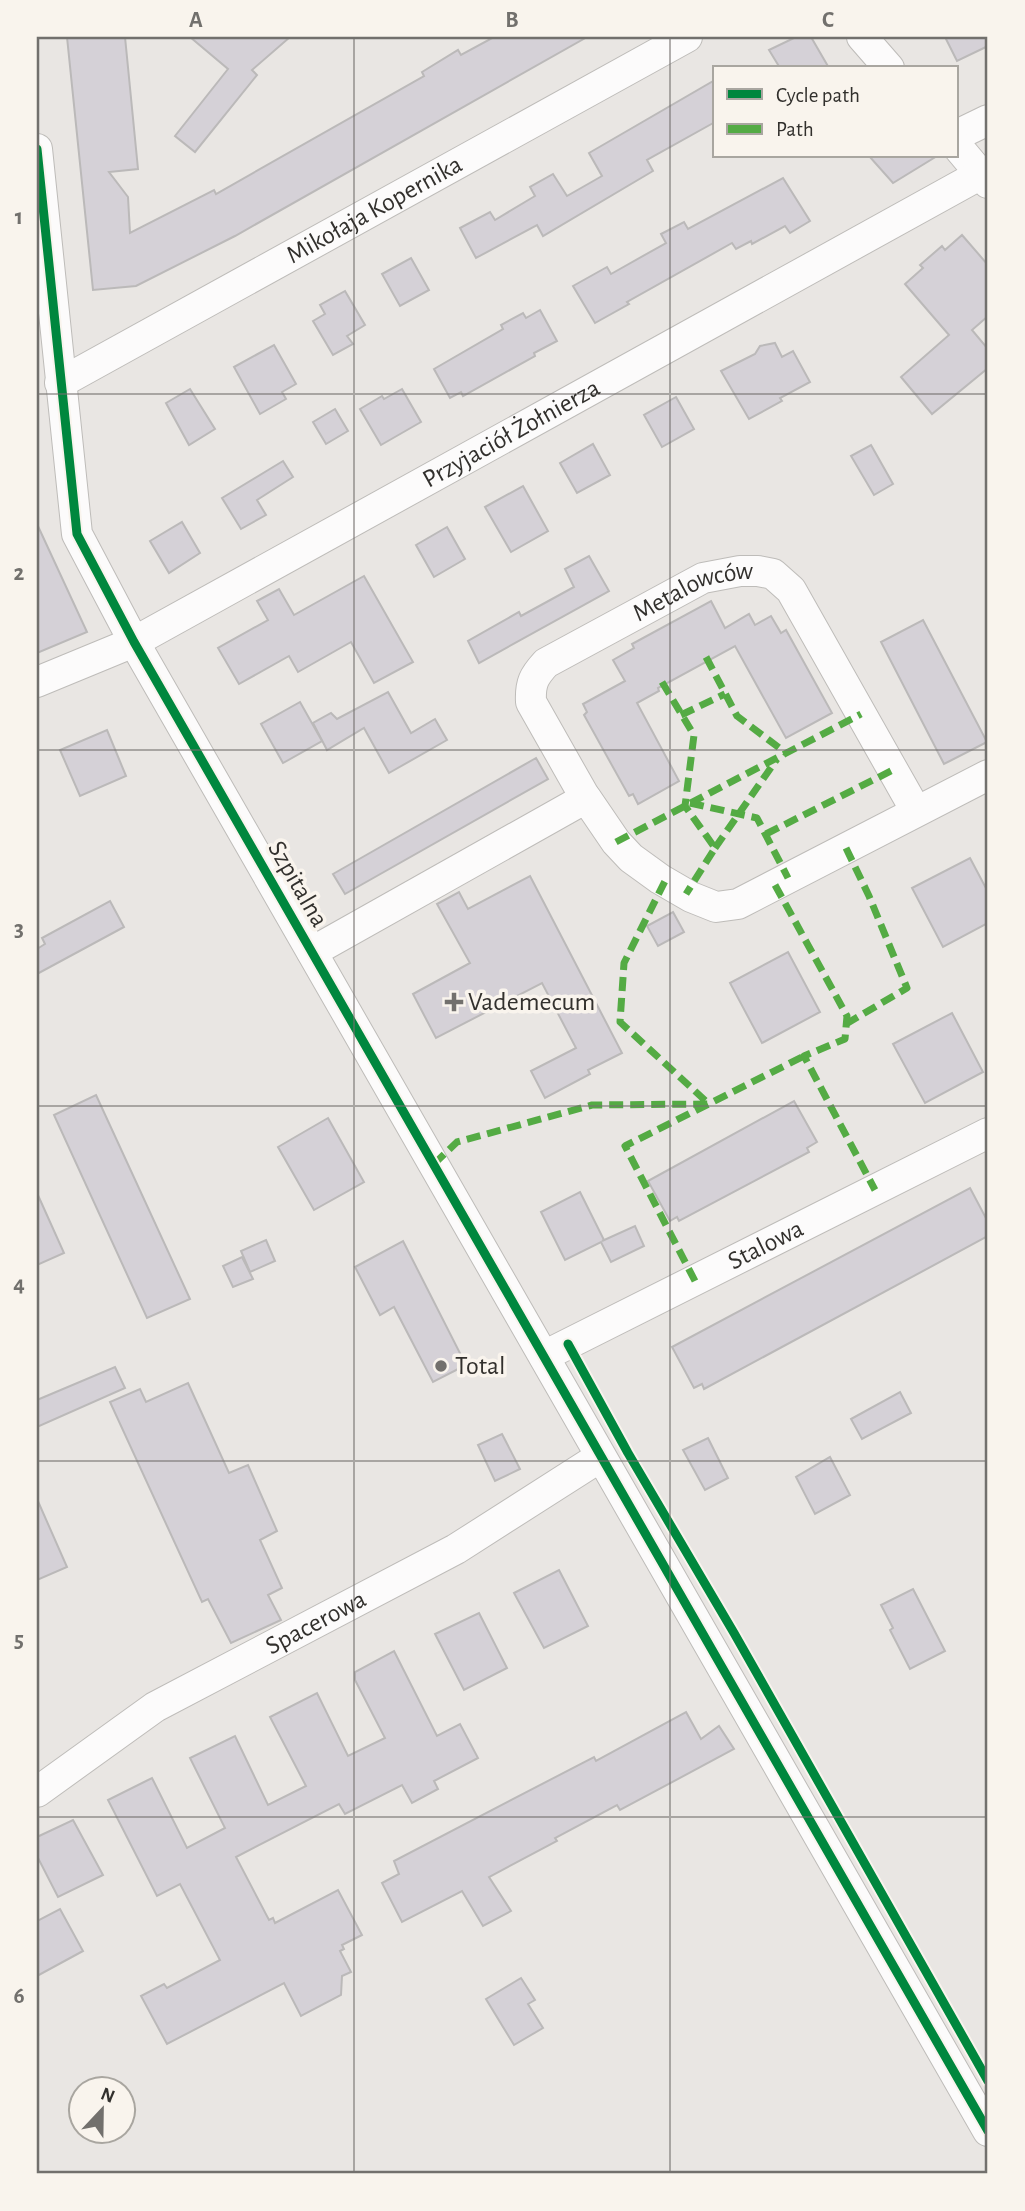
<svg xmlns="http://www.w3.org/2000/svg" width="1025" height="2211" font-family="'Alegreya Sans',sans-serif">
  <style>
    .building { fill: #d5d1d7; stroke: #bbb9b9; stroke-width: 2 }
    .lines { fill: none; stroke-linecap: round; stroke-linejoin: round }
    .minor-casing { stroke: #bebcb9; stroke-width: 32 }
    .minor { stroke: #fcfbfb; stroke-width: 30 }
    .quiet { stroke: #54ab44; stroke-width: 7; stroke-dasharray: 14 7; stroke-linecap: butt }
    .cycleway-casing { stroke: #f9f4ed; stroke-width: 13 }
    .cycleway { stroke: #00873e; stroke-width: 9 }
    .grid { fill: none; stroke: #72706d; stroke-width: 2; stroke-opacity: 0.55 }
    .poi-dot { fill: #72706d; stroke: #f9f4ed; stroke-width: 2.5 }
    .labels { text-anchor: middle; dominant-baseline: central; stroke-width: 7; stroke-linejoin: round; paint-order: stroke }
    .street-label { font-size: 26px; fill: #32302d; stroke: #f9f4ed }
    .poi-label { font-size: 26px; fill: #32302d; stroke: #f9f4ed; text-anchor: start }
    .neatline { fill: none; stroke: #72706d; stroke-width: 2.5 }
    .grid-label { font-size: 23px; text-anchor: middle; font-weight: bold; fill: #72706d }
  </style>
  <rect width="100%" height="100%" fill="#e9e6e3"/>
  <g class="building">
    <polygon points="67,37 125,37 138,169 109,172 128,197 130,233 214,190 216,194 424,76 422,72 458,50 461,55 494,37 587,37 235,236 136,286 93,290"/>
    <polygon points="190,37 290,37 252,70 257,75 195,152 175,136 228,69"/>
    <polygon points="796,37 811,37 829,68 780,68 769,50"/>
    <polygon points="945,37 988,37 988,46 957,61"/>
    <polygon points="715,80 715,122 647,160 653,171 543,236 537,225 476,258 460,228 490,212 495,220 535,196 530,187 553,174 567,196 602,176 589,153"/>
    <polygon points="869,156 937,156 893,183"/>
    <polygon points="783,178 810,221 790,233 785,226 752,244 751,241 736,249 732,243 627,302 629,304 595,323 573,286 607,267 611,274 666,243 661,234 684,222 688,229"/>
    <polygon points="962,235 988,265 988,316 972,330 988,349 988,368 932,414 901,377 949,335 905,284 923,268 920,265 942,246 945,250"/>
    <polygon points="411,258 429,290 400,306 382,274"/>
    <polygon points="345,291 365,325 347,336 353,344 333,355 313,321 325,314 320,305"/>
    <polygon points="540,310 557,341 534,353 535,356 463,396 461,392 450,398 434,369 503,329 501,325 523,313 526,318"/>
    <polygon points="775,343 782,357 793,351 810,382 780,398 782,401 749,419 721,371 755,354 760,346"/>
    <polygon points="274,345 296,384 282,392 286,399 260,414 234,367"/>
    <polygon points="190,389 215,429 189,445 166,403"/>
    <polygon points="402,389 421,422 381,445 360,409 382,396 384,399"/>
    <polygon points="676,397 694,429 662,447 644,415"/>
    <polygon points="335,409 348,431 326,444 313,422"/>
    <polygon points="593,444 610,475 577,493 560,463"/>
    <polygon points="871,445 893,484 874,495 851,456"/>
    <polygon points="283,461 293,477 257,500 266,515 241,529 222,498"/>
    <polygon points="523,486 548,531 511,552 485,507"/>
    <polygon points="182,522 200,553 169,573 150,541"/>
    <polygon points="37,524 87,632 37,653"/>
    <polygon points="447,527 465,559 434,577 416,545"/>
    <polygon points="589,556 609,591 479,663 468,641 519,612 521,616 574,587 565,569"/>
    <polygon points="364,576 413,662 374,683 351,642 298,672 289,656 239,684 218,648 268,620 257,601 279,589 294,615"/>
    <polygon points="711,601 725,628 749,614 755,625 771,616 781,633 786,630 832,713 786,738 735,646 658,688 659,691 637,703 679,781 638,804 633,794 629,796 584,715 587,712 583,704 625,681 613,660 634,648 632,644"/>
    <polygon points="923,620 987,742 944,764 881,642"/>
    <polygon points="388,692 411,733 435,719 447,740 389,773 364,728 327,750 313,723 331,713 337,719"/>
    <polygon points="300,702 322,741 283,763 261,724"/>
    <polygon points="107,730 126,776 80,796 60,750"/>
    <polygon points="536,758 548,779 345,894 333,874"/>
    <polygon points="970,858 988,892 988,923 943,947 912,888"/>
    <polygon points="530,876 622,1053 588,1070 590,1074 545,1098 531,1071 576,1048 542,983 436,1038 413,994 470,963 437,904 459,892 468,909"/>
    <polygon points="110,901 124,927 37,974 37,949 45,944 42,938"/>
    <polygon points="673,912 684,932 658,946 647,926"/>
    <polygon points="788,952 820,1012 762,1043 730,983"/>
    <polygon points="952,1013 983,1072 925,1103 893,1044"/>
    <polygon points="96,1095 190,1299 147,1318 54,1115"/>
    <polygon points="794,1101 817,1142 807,1148 809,1152 679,1221 677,1217 670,1221 648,1181"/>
    <polygon points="328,1118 364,1182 314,1210 278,1147"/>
    <polygon points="970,1188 988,1222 988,1236 704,1389 702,1384 694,1388 672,1347"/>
    <polygon points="580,1192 604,1240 602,1241 635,1226 644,1246 611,1262 601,1242 565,1260 541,1212"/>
    <polygon points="37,1193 64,1253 37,1265"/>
    <polygon points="266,1240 275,1261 250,1272 241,1251"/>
    <polygon points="403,1241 466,1365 433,1382 394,1307 380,1315 355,1267"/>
    <polygon points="242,1257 253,1279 233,1287 223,1266"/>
    <polygon points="115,1367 125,1388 37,1427 37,1400"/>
    <polygon points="188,1383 229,1473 248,1465 277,1531 260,1540 282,1588 268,1595 281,1620 231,1643 208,1599 202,1602 110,1402 140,1389 146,1402"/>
    <polygon points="900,1392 911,1413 862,1439 851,1419"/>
    <polygon points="502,1434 520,1469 495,1481 478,1445"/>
    <polygon points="708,1438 728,1478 705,1490 683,1450"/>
    <polygon points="830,1457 850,1495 815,1514 796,1477"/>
    <polygon points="37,1499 67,1567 37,1580"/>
    <polygon points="559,1570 588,1626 544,1648 514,1593"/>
    <polygon points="913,1589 945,1651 910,1669 890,1630 893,1628 881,1605"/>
    <polygon points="479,1613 507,1668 464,1690 435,1634"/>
    <polygon points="394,1651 437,1736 460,1724 478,1758 434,1781 438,1789 412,1803 402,1785 345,1814 339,1804 236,1857 269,1920 273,1918 275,1923 338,1890 362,1935 342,1945 344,1949 340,1951 351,1972 342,1976 341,1995 301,2016 284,1983 167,2044 141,1996 164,1984 167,1988 220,1960 180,1884 157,1896 108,1800 152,1778 187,1848 225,1828 190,1758 235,1736 268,1805 306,1786 270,1717 317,1693 348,1756 385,1738 355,1680 355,1672"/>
    <polygon points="686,1712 701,1739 719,1726 734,1749 620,1810 617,1805 555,1838 557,1841 489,1877 511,1911 483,1926 462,1891 402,1922 382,1883 399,1874 394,1861 594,1757 596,1761"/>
    <polygon points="73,1820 103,1875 58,1897 37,1856 37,1837"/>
    <polygon points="60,1909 83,1951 37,1976 37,1921"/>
    <polygon points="521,1978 535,2000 528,2004 543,2028 514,2045 486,1999"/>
  </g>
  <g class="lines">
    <g class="minor-casing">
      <g id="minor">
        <polyline points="862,37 889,68"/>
        <polyline points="957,135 988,120"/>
        <polyline points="957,146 988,183"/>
        <polyline points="37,149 77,534 134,642 988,2131"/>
        <path id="s1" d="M60,383l627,-346"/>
        <path id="s2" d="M37,682l97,-40 847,-468"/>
        <path id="s3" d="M586,799l-55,-97c-1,-19 3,-26 15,-39l157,-85 37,-7h18l15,3 18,16 125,221"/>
        <polyline points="312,952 586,798 616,842 631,858 660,879 691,897 716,907 738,904 988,775"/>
        <path id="s4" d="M544,1356l444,-223"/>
        <path id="s5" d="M37,1792l118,-85 301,-158 144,-92"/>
      </g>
    </g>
    <use href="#minor" class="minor"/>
    <g class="quiet">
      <polyline points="706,657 737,716 786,753"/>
      <polyline points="662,682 694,735 685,806 715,848 686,894"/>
      <polyline points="681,715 725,694"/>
      <polyline points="690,803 757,818 788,878"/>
      <polyline points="766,834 893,770"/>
      <polyline points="616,842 861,714"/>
      <polyline points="715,848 777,759"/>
      <polyline points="846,848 869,896 907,988 846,1024"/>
      <polyline points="775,885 847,1016 845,1039 804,1056 875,1190"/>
      <polyline points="434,1164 457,1142 592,1105 709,1104 620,1022 624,963 665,881"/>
      <polyline points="695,1281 625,1146 804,1056"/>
    </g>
    <g class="cycleway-casing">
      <g id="cycleway">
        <polyline points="37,149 77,534 134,642 988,2131"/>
        <polyline points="568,1344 628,1453 734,1633 988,2081"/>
      </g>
    </g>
    <use href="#cycleway" class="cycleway"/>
  </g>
  <path class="grid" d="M354,37v2137M670,37v2137M37,394h951M37,750h951M37,1106h951M37,1461h951M37,1817h951"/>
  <g class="poi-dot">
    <path d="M450.5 991.5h7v7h7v7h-7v7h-7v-7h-7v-7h7z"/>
    <circle cx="441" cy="1366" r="7"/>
  </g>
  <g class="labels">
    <g class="street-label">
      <text stroke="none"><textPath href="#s1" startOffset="359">Mikołaja Kopernika</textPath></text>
      <text stroke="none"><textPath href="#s2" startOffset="536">Przyjaciół Żołnierza</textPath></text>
      <text stroke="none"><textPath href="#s3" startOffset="320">Metalowców</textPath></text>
      <text transform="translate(298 884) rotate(60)">Szpitalna</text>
      <text stroke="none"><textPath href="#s4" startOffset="248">Stalowa</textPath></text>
      <text stroke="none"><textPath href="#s5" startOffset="327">Spacerowa</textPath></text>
    </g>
    <g class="poi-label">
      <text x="468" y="1002">Vademecum</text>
      <text x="455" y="1366">Total</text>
    </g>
  </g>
  <rect width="1025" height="2211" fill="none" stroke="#f9f4ed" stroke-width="77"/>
  <rect x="713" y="66" width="245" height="91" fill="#f9f4ed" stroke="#a9a6a0" stroke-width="2"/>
  <rect x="727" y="89" width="35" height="10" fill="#00873e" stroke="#a9a6a0" stroke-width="2"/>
  <text x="776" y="102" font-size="21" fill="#32302d">Cycle path</text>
  <rect x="727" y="124" width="35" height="10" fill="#54ab44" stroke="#a9a6a0" stroke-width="2"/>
  <text x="776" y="136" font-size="21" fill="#32302d">Path</text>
  <g transform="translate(102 2110) rotate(22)"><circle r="33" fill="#f9f4ed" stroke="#a9a6a0" stroke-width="2"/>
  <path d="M0-5L12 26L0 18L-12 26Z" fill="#72706d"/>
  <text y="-10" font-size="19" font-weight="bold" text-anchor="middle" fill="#32302d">N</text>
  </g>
  <rect x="38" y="38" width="948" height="2134" class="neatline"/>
  <g class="grid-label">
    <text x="196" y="27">A</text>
    <text x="512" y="27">B</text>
    <text x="828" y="27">C</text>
    <text x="19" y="224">1</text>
    <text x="19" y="580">2</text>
    <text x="19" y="936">3</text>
    <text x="19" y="1291">4</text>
    <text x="19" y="1647">5</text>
    <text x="19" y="2003">6</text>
  </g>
</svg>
